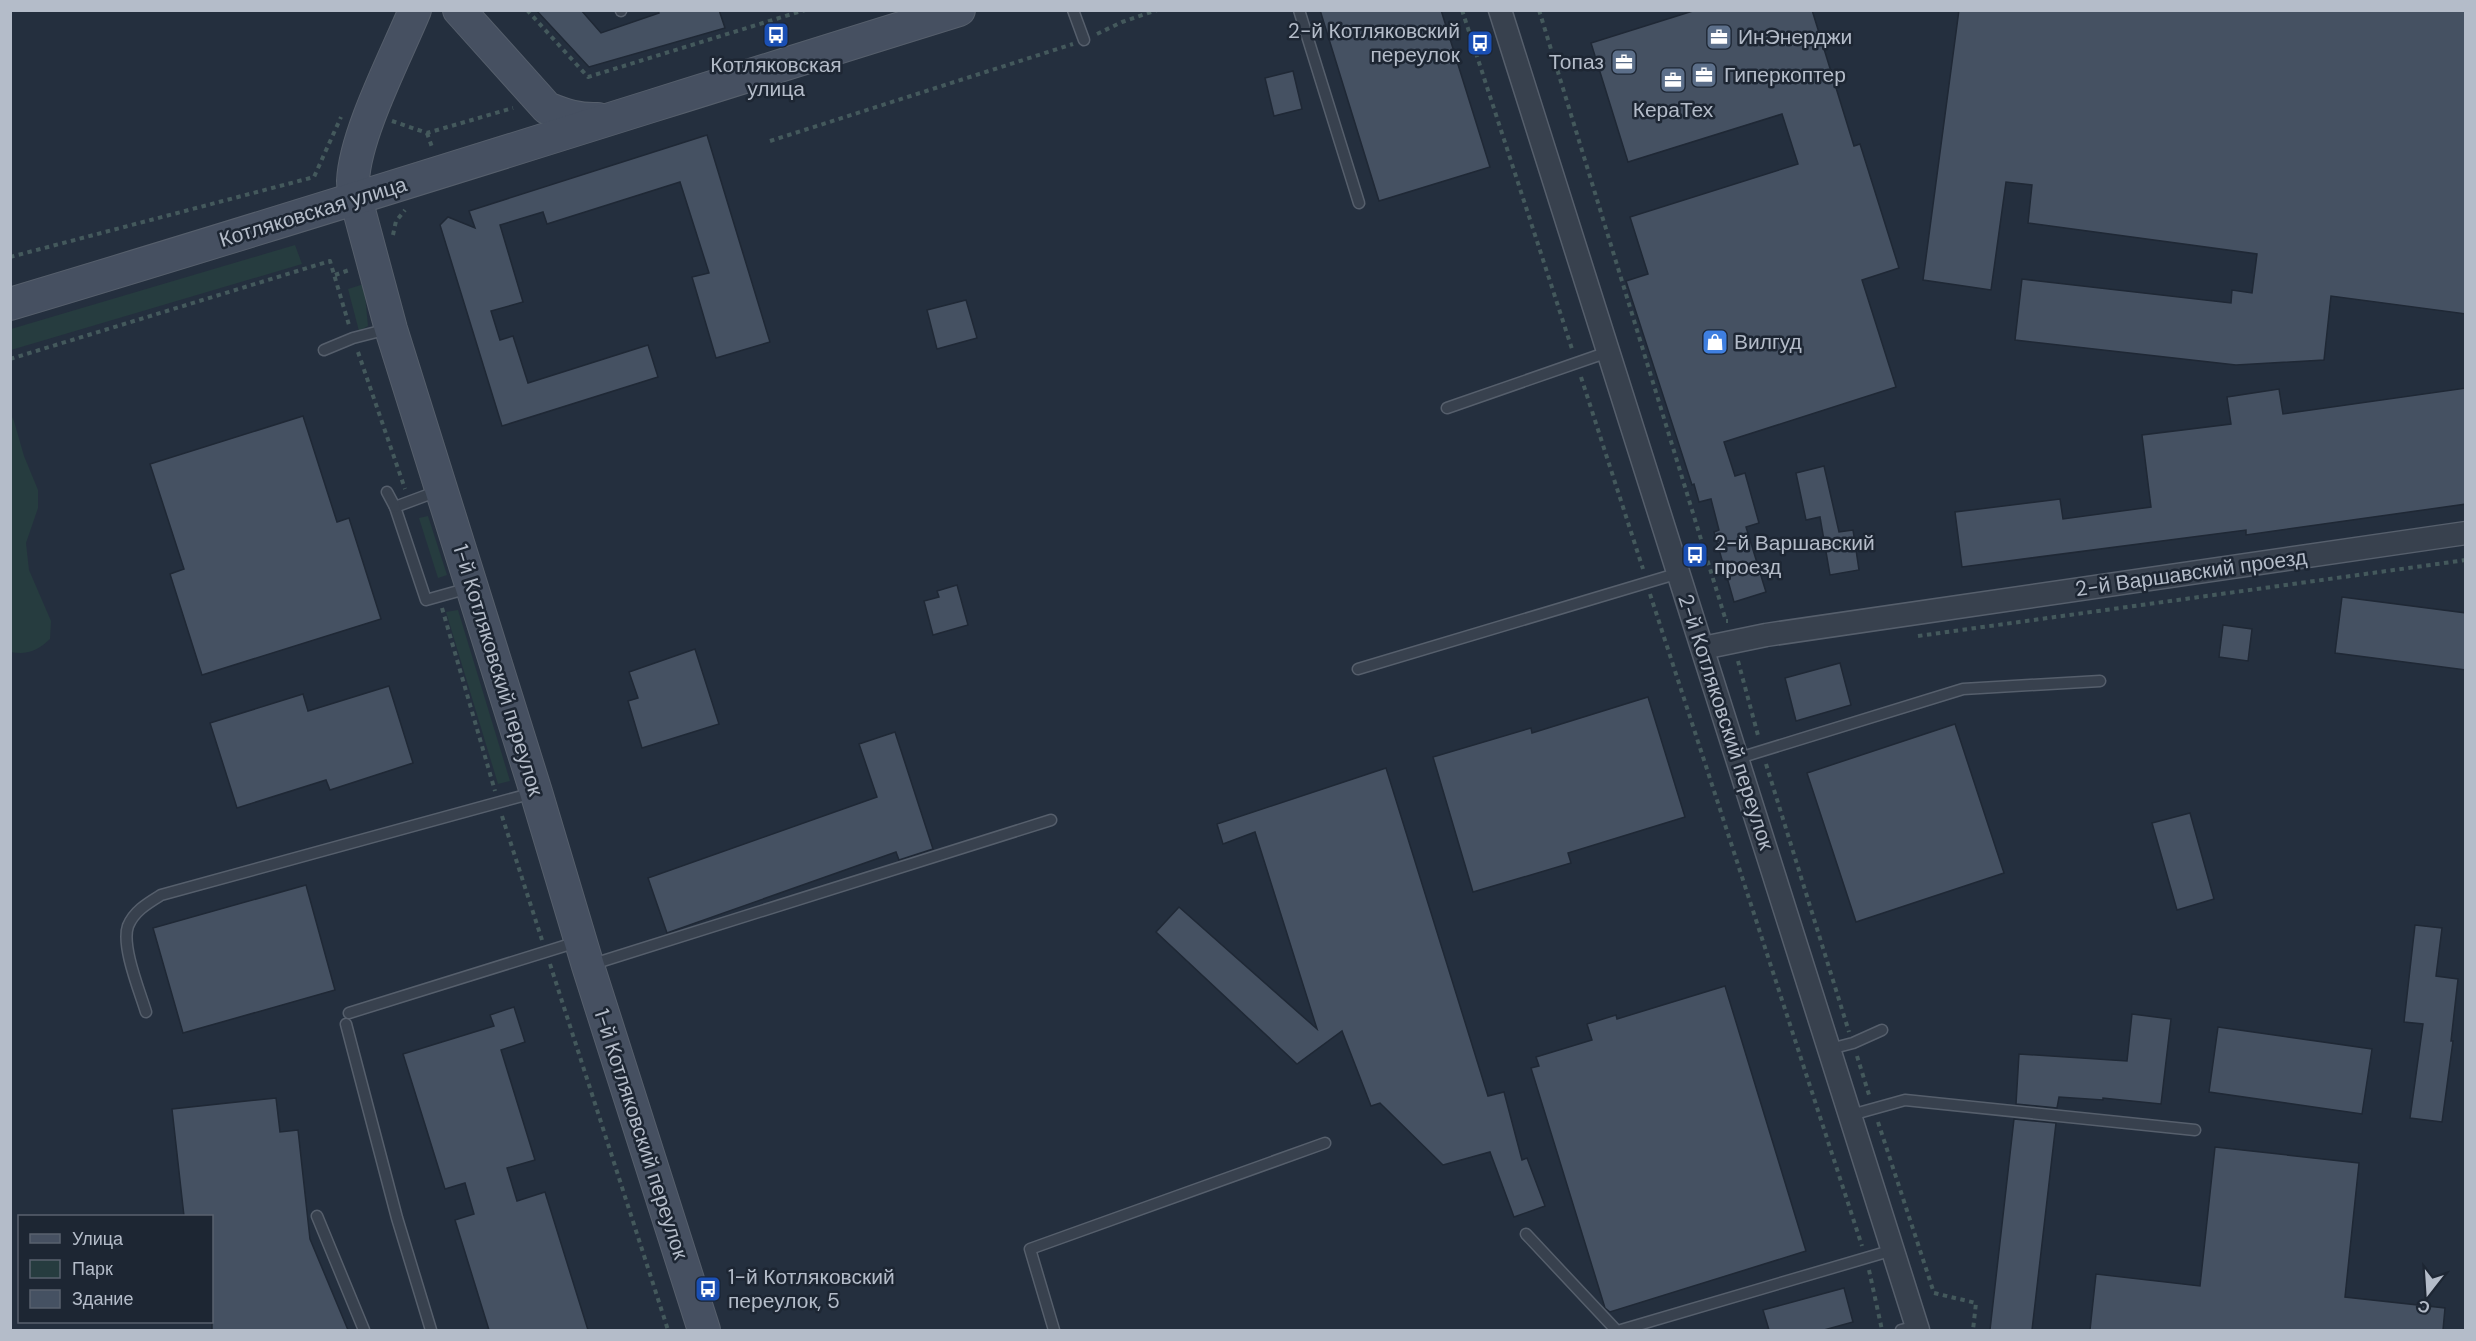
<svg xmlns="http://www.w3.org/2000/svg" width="2476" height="1341" font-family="'DM Sans',sans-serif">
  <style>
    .green { fill: #263c3f }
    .building { fill: #455162; stroke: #1f2835; stroke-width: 1.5 }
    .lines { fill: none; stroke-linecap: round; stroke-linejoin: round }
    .lane-casing { stroke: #565f6c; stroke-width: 13 }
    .street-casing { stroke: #565f6c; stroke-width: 25 }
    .secondary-casing { stroke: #565f6c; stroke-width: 34 }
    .path { stroke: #44595c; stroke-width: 4; stroke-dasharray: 4.5 4.5; stroke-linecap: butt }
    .lane { stroke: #38414e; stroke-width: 10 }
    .street { stroke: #38414e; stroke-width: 22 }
    .secondary { stroke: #465061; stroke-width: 32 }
    .labels { text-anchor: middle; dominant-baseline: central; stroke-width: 5; stroke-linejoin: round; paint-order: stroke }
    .poi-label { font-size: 21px; fill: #b4bcc9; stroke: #1d2633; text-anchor: start }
    .street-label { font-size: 21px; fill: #b4bcc9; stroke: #1d2633 }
  </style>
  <rect width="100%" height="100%" fill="#242f3e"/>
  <g class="green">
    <polygon points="295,245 302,264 11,350 11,329"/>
    <polygon points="364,284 368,326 359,331 348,289"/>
    <path d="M11,415l3,6 10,35 14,34v18l-12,35 3,27 22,51 -1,18c-13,12 -22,16 -40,13z"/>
    <polygon points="428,516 447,575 438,578 419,518"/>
    <polygon points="458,610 510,781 498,784 446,612"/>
  </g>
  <g class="building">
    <polygon points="536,10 581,10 601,33 659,13 658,10 719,10 725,28 589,67"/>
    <polygon points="1320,10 1441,10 1490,167 1379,201"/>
    <polygon points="1696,10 1812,10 1854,146 1860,144 1899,268 1862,280 1896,387 1724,442 1735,476 1745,473 1759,523 1746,527 1766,592 1734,602 1714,532 1719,530 1711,499 1699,502 1694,484 1692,485 1626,281 1648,274 1630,217 1798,164 1782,114 1628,162 1591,43"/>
    <polygon points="1959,10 2466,10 2466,314 2331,296 2324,360 2236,365 2015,340 2022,279 2231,303 2232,290 2252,293 2257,254 2028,223 2032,185 2006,182 1991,290 1923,280"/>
    <polygon points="1293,71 1302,109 1274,116 1265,78"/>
    <polygon points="707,135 770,342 716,358 692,277 709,273 680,182 547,224 543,212 500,225 523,302 491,311 500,340 513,336 528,383 648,345 658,377 502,426 440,225 448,217 475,228 469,211"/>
    <polygon points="966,300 977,338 937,349 927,310"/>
    <polygon points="2466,388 2466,504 2246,535 2246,530 1962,567 1955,512 2060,499 2063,519 2151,507 2142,435 2231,424 2227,397 2279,389 2283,414"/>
    <polygon points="303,416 337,522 349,518 381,619 202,675 170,574 184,569 150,464"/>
    <polygon points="1824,466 1839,532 1853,530 1859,570 1830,575 1820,517 1806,520 1796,473"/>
    <polygon points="957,585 968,625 933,635 924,601 939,597 937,591"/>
    <polygon points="2342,597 2466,613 2466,670 2335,653"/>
    <polygon points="2223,625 2252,629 2248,661 2219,657"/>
    <polygon points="695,649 719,724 642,748 628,701 638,698 629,672"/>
    <polygon points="1840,663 1851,705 1796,721 1785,678"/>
    <polygon points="389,686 413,763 330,790 326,780 237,808 210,723 303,694 308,711"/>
    <polygon points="1648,697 1685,817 1568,853 1571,863 1473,892 1433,757 1531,728 1532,733"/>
    <polygon points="1955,724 2004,873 1856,922 1807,773"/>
    <polygon points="895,732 933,849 899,860 896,852 667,933 648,878 877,797 859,744"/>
    <polygon points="1386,768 1488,1096 1504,1092 1522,1160 1527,1158 1545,1206 1514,1217 1490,1152 1443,1165 1380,1103 1371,1106 1342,1031 1297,1064 1156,932 1179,907 1317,1029 1255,832 1223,844 1217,824"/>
    <polygon points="2190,813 2214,899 2177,910 2152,823"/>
    <polygon points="306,885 335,990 183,1033 153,928"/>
    <polygon points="2415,925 2442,928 2436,976 2458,979 2451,1041 2453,1041 2442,1122 2410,1118 2423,1024 2404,1022"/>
    <polygon points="1725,986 1806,1251 1610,1312 1605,1308 1531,1068 1539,1066 1536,1057 1592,1040 1587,1024 1616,1015 1617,1019"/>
    <polygon points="514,1007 525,1042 501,1050 535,1160 507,1168 517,1201 545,1192 588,1330 489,1330 455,1220 474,1214 465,1183 445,1189 403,1054 494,1026 490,1015"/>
    <polygon points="2132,1014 2171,1019 2161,1104 2103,1098 2103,1100 2059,1097 2057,1108 2016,1104 2019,1054 2127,1061"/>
    <polygon points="2218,1027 2372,1049 2362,1114 2209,1092"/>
    <polygon points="276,1098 280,1132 298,1130 310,1239 348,1330 212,1330 212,1216 184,1216 172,1109"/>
    <polygon points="2014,1119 2056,1123 2032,1330 1990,1330"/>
    <polygon points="2215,1147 2359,1163 2345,1297 2445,1308 2443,1330 2090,1330 2096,1274 2200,1286"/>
    <polygon points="1844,1288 1853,1322 1824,1330 1769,1330 1763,1310"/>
  </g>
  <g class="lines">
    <g class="lane-casing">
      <g id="lane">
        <polyline points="621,10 621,11"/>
        <polyline points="1073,10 1084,40"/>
        <polyline points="1299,10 1359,203"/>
        <polyline points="324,350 353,338 388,329"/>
        <polyline points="1447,408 1608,352"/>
        <polyline points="438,491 395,507 426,600 469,588"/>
        <polyline points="387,492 395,507"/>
        <polyline points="1358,669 1679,573"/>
        <polyline points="1739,758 1963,689 2100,681"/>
        <polyline points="590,965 1051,820"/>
        <path d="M146,1012c-6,-20 -25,-66 -18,-86 6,-15 20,-23 33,-31l372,-102"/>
        <polyline points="349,1013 577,942"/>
        <polyline points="346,1024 397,1218 431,1330"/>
        <polyline points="1830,1049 1853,1043 1882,1030"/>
        <polyline points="1851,1115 1905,1100 2195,1130"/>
        <polyline points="317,1216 364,1330"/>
        <polyline points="1526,1234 1616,1330"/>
        <polyline points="1054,1330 1030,1249 1325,1143"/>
        <polyline points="1621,1330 1893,1250"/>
        <polyline points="1901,1330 1917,1326"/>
      </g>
    </g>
    <g class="street-casing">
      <g id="street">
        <polyline points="1500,10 1918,1330"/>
        <polyline points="1703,648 1766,635 2466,533"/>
      </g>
    </g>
    <g class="secondary-casing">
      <g id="secondary">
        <path d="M415,10c-19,46 -60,124 -62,171 0,6 2,13 3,18l35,130 145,463 52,174 116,364"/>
        <path d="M459,10l88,98c17,7 32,12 51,11"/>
        <path d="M10,304c318,-95 633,-196 949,-294"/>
      </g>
    </g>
    <g class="path">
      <polyline points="527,10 588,77 805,10"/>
      <polyline points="1462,10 1572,349"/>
      <polyline points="1539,10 1726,621 1728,621"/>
      <polyline points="1097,34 1122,22 1157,10"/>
      <polyline points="392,121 427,133 513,108"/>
      <polyline points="427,133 433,150"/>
      <polyline points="770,141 1073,44"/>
      <polyline points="393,235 396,221 405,210"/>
      <polyline points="10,257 314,177 341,117"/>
      <polyline points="335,275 352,269"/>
      <polyline points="358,352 405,489"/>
      <polyline points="10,359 330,261 349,325"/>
      <polyline points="1581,377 1643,569"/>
      <polyline points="1650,594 1862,1246"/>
      <polyline points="442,608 495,791"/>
      <polyline points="1918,636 2466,560"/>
      <polyline points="1738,661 1759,739"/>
      <polyline points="1766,764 1849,1032"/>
      <polyline points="502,816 542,940"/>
      <polyline points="550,964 668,1330"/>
      <polyline points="1857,1056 1870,1098"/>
      <polyline points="1878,1122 1934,1293 1976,1303 1973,1330"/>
      <polyline points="1869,1270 1882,1330"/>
    </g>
    <use href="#lane" class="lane"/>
    <use href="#street" class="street"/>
    <use href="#secondary" class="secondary"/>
  </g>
  <defs>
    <g id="bus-square" transform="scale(1.35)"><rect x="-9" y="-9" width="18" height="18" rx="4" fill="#1a4fb4" stroke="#1d2633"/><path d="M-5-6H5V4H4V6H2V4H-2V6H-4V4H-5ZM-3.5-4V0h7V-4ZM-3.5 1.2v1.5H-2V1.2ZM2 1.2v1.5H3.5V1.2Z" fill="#fff"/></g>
    <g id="office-square" transform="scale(1.35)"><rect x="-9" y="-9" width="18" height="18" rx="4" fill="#5c6f8a" stroke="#1d2633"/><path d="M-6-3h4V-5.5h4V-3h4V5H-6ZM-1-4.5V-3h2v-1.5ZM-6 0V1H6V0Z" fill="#fff"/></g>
    <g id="shop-square" transform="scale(1.35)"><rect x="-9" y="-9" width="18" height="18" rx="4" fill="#3f7fe0" stroke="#1d2633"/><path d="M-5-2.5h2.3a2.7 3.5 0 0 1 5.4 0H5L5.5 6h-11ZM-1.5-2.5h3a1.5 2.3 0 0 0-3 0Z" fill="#fff"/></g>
  </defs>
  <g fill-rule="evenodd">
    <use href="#bus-square" x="776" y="35"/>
    <use href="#office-square" x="1719" y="37"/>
    <use href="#bus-square" x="1480" y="43"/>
    <use href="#office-square" x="1624" y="62"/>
    <use href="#office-square" x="1704" y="75"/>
    <use href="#office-square" x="1673" y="80"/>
    <use href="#shop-square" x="1715" y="342"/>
    <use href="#bus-square" x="1695" y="555"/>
    <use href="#bus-square" x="708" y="1289"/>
  </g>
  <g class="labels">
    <g class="poi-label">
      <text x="1460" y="31" text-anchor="end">2-й Котляковский<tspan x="1460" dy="24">переулок</tspan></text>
      <text x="1738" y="37">ИнЭнерджи</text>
      <text x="1604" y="62" text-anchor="end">Топаз</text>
      <text x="776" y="65" text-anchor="middle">Котляковская<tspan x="776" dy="24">улица</tspan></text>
      <text x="1724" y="75">Гиперкоптер</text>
      <text x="1673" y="110" text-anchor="middle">КераТех</text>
      <text x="1734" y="342">Вилгуд</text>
      <text x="1714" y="543">2-й Варшавский<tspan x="1714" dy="24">проезд</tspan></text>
      <text x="728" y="1277">1-й Котляковский<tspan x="728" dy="24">переулок, 5</tspan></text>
    </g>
    <g class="street-label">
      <text transform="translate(313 212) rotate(-17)">Котляковская улица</text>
      <text transform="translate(2191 573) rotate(-8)">2-й Варшавский проезд</text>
      <text transform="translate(498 670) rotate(73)">1-й Котляковский переулок</text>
      <text transform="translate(1726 722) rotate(72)">2-й Котляковский переулок</text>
      <text transform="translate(641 1134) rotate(72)">1-й Котляковский переулок</text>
    </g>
  </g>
  <rect width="2476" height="1341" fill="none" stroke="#b4bcc9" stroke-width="24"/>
  <rect x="18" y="1215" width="195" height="108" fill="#1d2633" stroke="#59626f" stroke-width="1.5"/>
  <rect x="30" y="1234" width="30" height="9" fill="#465061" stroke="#59626f" stroke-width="1.5"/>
  <text x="72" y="1245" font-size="18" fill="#b4bcc9">Улица</text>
  <rect x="30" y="1260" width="30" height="18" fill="#263c3f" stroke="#59626f" stroke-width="1.5"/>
  <text x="72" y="1275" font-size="18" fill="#b4bcc9">Парк</text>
  <rect x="30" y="1290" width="30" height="18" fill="#455162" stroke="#59626f" stroke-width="1.5"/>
  <text x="72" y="1305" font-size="18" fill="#b4bcc9">Здание</text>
  <g transform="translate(2428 1293) rotate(197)" stroke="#1d2633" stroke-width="4.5" paint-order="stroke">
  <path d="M0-4.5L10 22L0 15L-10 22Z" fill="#b4bcc9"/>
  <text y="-9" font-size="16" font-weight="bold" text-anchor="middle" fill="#b4bcc9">С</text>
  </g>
</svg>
